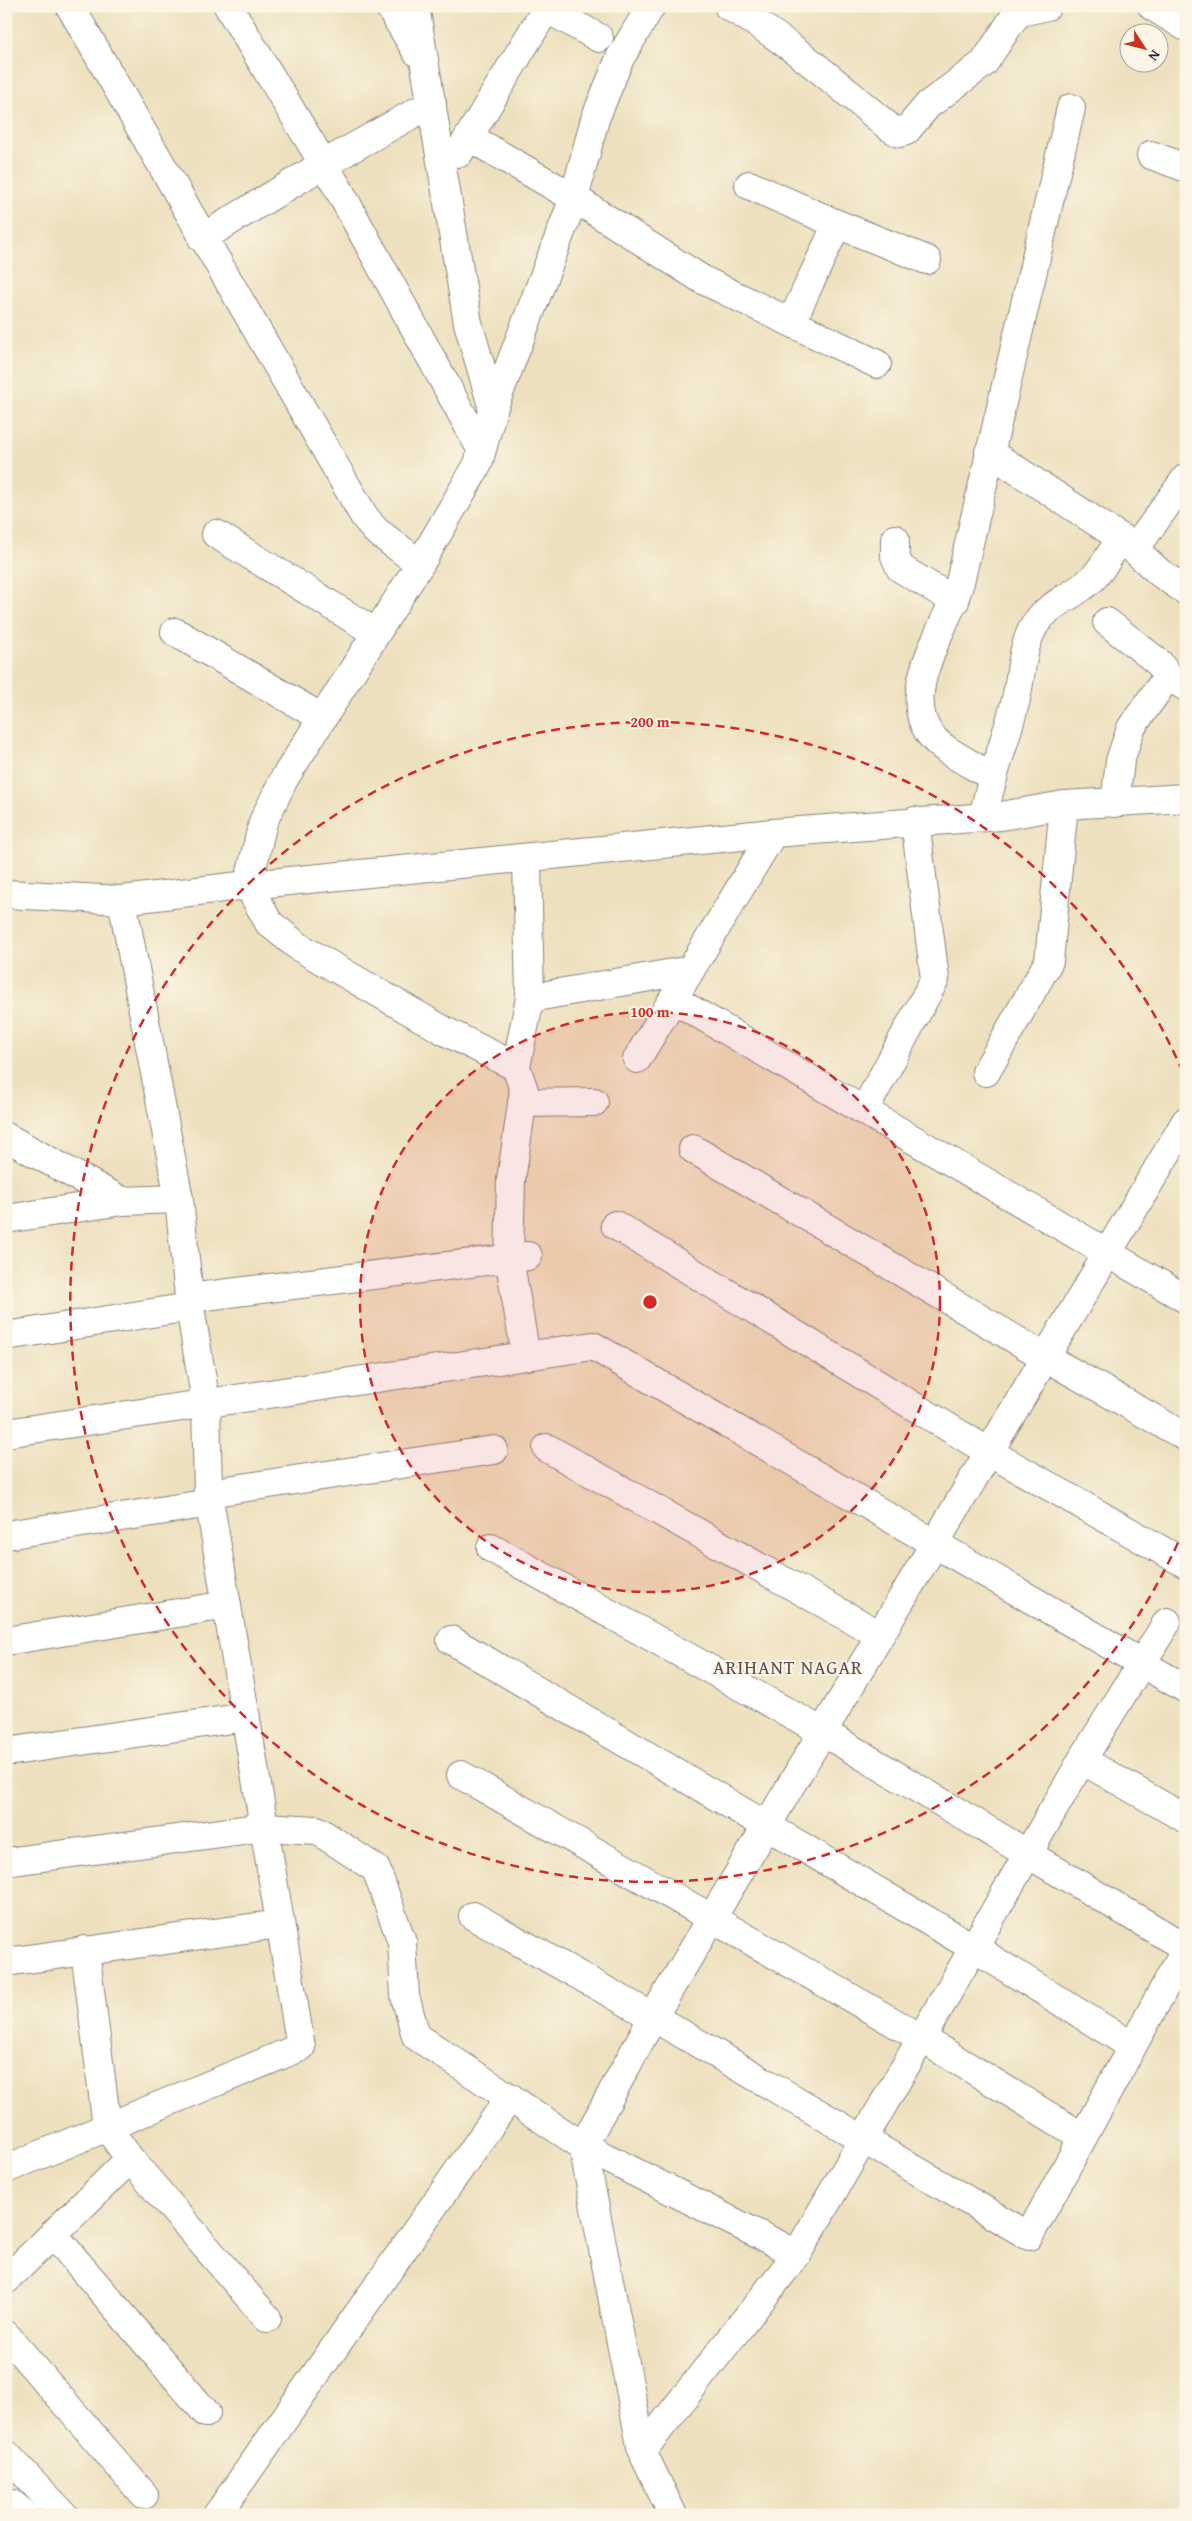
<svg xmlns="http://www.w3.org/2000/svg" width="1192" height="2521" font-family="'Gentium Book Plus',serif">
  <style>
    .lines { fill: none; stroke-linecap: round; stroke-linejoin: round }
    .minor-casing { stroke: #88817c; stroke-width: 30 }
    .minor { stroke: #fff; stroke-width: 28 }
    .ring { fill: none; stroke: #d62828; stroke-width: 2.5; stroke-dasharray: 9 6 }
    .labels { text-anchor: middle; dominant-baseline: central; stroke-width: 4; stroke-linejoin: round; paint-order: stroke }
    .neighbourhood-label { font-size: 19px; letter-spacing: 1px; fill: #5f4c53; stroke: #fcf5e5 }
    .centre { fill: #d62828; stroke: #fcf5e5; stroke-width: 2.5 }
    .ring-label { font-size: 15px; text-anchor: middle; font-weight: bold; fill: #d62828; stroke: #fcf5e5; stroke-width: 4; stroke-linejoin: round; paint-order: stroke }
  </style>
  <rect width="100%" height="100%" fill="#fcf5e5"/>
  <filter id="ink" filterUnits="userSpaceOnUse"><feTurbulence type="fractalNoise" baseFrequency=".02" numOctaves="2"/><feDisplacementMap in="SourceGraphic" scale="10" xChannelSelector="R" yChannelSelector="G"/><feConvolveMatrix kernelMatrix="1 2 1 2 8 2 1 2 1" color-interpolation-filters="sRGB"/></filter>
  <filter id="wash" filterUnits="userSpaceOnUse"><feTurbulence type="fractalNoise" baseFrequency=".0096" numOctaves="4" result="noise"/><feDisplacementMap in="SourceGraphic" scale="20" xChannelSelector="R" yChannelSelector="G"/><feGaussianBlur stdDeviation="1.12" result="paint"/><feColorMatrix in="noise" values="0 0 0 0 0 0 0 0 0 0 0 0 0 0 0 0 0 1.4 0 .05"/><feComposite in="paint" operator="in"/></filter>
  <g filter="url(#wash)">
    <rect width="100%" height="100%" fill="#ede0be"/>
  </g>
  <g filter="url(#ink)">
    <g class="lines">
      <g class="minor-casing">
        <g id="minor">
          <polyline points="70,6 364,516 375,530 420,564"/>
          <polyline points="228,6 338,188 481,449"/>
          <polyline points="389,6 417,52"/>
          <polyline points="415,6 468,323 493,409"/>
          <polyline points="542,6 599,38"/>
          <path d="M728,6c59,33 109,78 161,121l10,6 7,-2 22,-26 56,-42 29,-44 8,-7 26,-6"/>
          <polyline points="1152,6 1186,27"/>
          <polyline points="469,137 574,198 703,280 877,364"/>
          <polyline points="459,153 546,9"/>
          <polyline points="1151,155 1186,168"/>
          <polyline points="749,185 837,224 927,260"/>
          <polyline points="202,238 324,164 432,103"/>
          <polyline points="792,321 837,224"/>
          <polyline points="989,452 1121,538 1160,573 1186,591"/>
          <polyline points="216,534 376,633"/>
          <polyline points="895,539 895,556 900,568 955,601"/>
          <polyline points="1135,549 1186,478"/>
          <polyline points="1107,622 1159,663 1168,676 1186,687"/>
          <polyline points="175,632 322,718"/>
          <path d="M992,777c-18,-12 -52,-27 -63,-44 -30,-44 19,-107 31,-151l111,-474"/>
          <polyline points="1115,803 1120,761 1131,728 1168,676"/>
          <path d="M983,817c8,-38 21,-73 31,-110 8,-27 6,-60 22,-84 15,-21 39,-27 57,-45 11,-11 19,-27 28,-40"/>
          <polyline points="6,894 122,900 248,885 773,833 1001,816 1064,805 1186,798"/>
          <polyline points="530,998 690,970"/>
          <polyline points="673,999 1186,1299"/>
          <polyline points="637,1059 773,833"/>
          <polyline points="516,1067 443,1030 299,947 269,923 248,885 263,822 284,779 420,564 478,464 493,409 574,198 595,119 620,58 651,6"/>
          <polyline points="986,1072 1049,961 1064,805"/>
          <polyline points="522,1103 594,1102"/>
          <polyline points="864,1111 935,979 915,821"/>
          <polyline points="6,1137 122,1201"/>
          <polyline points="693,1149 1045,1357 1186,1437"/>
          <polyline points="6,1219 122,1201 179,1199"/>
          <polyline points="615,1225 989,1452 1186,1564"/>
          <polyline points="189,1298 528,1256"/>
          <polyline points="6,1336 190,1307"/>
          <polyline points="526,1356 509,1258 511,1180 524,1090 516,1067 530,998 527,859"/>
          <polyline points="6,1433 593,1346 1186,1689"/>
          <polyline points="547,1448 880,1635"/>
          <polyline points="208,1493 494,1450"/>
          <polyline points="6,1535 210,1503"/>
          <polyline points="491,1548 823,1732 1186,1948"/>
          <polyline points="451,1640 974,1948 1132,2046"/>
          <polyline points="6,1641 227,1605"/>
          <polyline points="6,1752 246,1717"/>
          <polyline points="1082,1760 1186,1819"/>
          <polyline points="461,1775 921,2038 1083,2137"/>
          <polyline points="6,1862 264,1827 317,1830 376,1869 402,1942 405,1996 416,2036 583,2146 797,2254"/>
          <polyline points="473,1916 653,2017 1029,2236 1186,1948"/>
          <polyline points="85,1950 107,2127 130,2159 267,2318"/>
          <polyline points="6,1962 280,1924"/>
          <polyline points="6,2169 301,2047 208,1493 206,1403 190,1307 179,1199 122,900"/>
          <polyline points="53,2234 206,2413"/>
          <polyline points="6,2280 130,2159"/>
          <polyline points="6,2335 144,2495"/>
          <polyline points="642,2451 797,2254 1082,1760 1167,1622"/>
          <polyline points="6,2454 64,2515"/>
          <polyline points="12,2504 26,2515"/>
          <polyline points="217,2515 510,2097"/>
          <polyline points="673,2515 642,2451 583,2146 653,2017 1186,1121"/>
        </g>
      </g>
      <use href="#minor" class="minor"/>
    </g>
  </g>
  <circle cx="650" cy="1302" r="290" fill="#d62828" fill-opacity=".12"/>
  <g class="ring">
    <circle cx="650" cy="1302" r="290"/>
    <path d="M1184 1529A580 580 0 1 1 1184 1075"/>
  </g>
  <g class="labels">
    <g class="neighbourhood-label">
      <text x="788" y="1667">ARIHANT NAGAR</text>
    </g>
  </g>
  <circle cx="650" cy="1302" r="8" class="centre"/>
  <g class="ring-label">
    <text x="650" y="727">200 m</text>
    <text x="650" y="1017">100 m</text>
  </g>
  <rect width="1192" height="2521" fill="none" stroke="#fcf5e5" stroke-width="25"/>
  <g transform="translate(1144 48) rotate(126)"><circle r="24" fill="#fcf5e5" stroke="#a5a1a1"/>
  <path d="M0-4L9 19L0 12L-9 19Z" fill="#c8321e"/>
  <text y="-8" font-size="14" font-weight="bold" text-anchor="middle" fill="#22223b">N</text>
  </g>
</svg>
